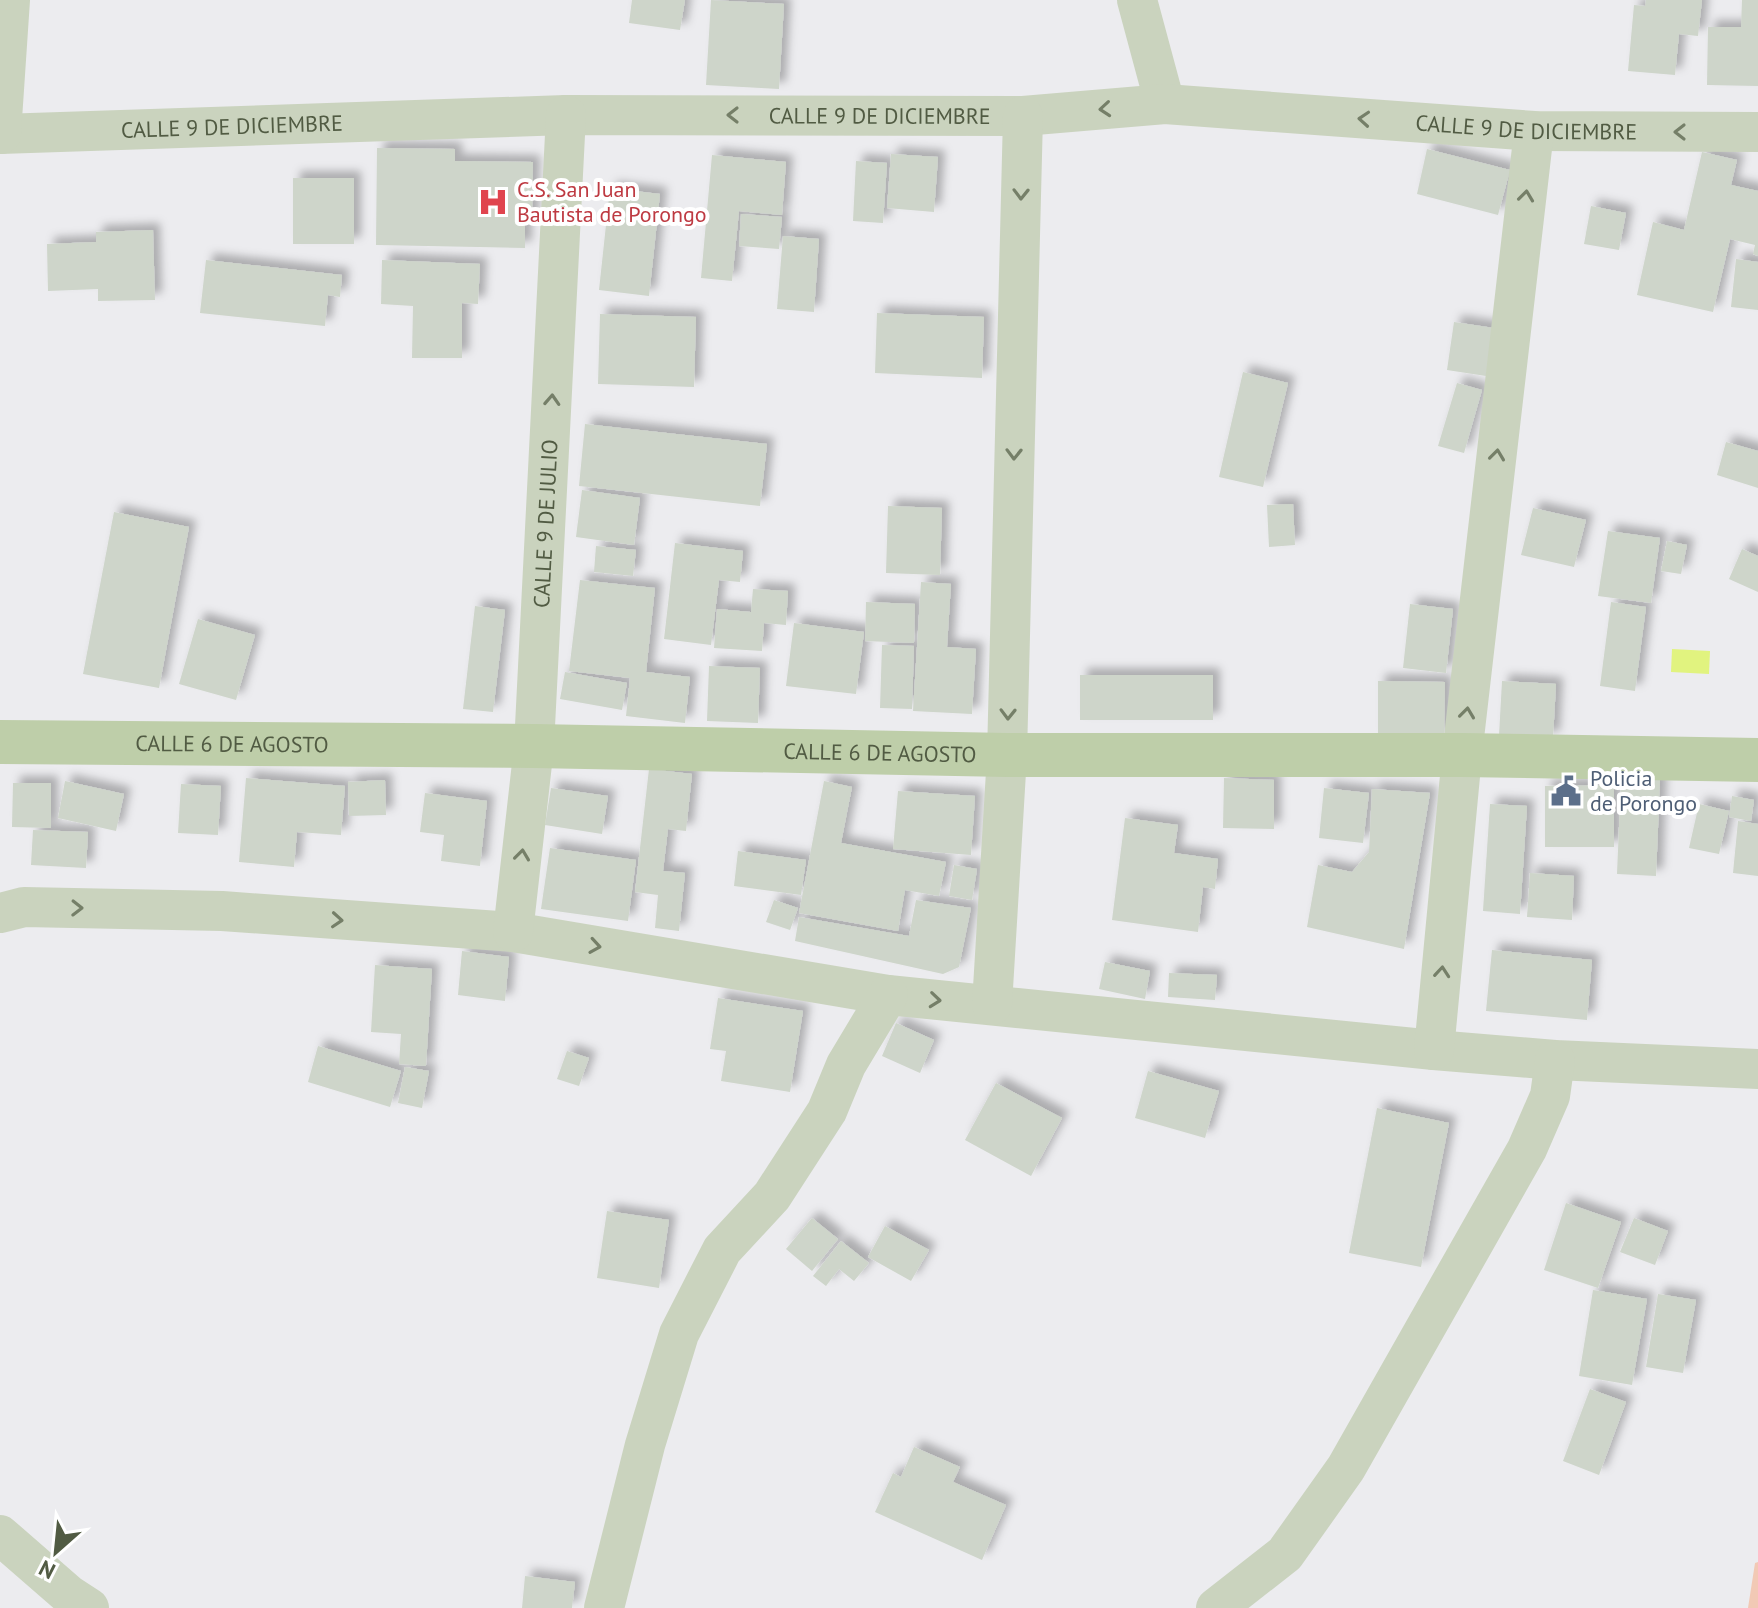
<svg xmlns="http://www.w3.org/2000/svg" width="1758" height="1608" font-family="'PT Sans',sans-serif">
  <style>
    .green { fill: #f2c9b5 }
    .water { fill: #e1f37f }
    .building { fill: #ced5ca; filter: url(#shadow) }
    .lines { fill: none; stroke-linecap: round; stroke-linejoin: round }
    .minor { stroke: #cad3be; stroke-width: 40 }
    .major { stroke: #becea9; stroke-width: 44 }
    .oneway { stroke: #757f68 }
    .labels { text-anchor: middle; dominant-baseline: central; stroke-width: 8; stroke-linejoin: round; paint-order: stroke }
    .street-label { font-size: 22px; fill: #515b43; stroke: #fff }
    .health-label { font-size: 22px; fill: #be3a42; stroke: #fff; text-anchor: start }
    .service-label { font-size: 22px; fill: #4e5e75; stroke: #fff; text-anchor: start }
  </style>
  <defs>
    <filter id="shadow"><feDropShadow dx="7" dy="-7" stdDeviation="4" flood-color="#0004"/></filter>
  </defs>
  <rect width="100%" height="100%" fill="#ececef"/>
  <polygon class="green" points="1758,1562 1758,1608 1748,1608 1755,1563"/>
  <polygon class="water" points="1672,649 1710,651 1709,674 1671,672"/>
  <g class="building">
    <polygon points="632,0 685,0 680,30 629,23"/>
    <polygon points="711,0 784,4 779,89 706,85"/>
    <polygon points="1646,0 1702,0 1698,36 1679,34 1675,75 1628,71 1634,5 1645,6"/>
    <polygon points="1742,0 1758,0 1758,86 1707,85 1708,27 1741,27"/>
    <polygon points="377,148 455,149 455,161 533,162 532,220 525,221 525,248 376,245"/>
    <polygon points="1427,149 1510,170 1498,215 1417,194"/>
    <polygon points="1702,152 1737,160 1731,185 1758,191 1758,256 1753,254 1755,245 1730,239 1713,312 1637,295 1653,222 1684,230"/>
    <polygon points="891,154 938,157 934,212 887,208"/>
    <polygon points="712,155 786,162 782,215 739,211 732,281 701,278"/>
    <polygon points="856,161 887,163 883,223 853,221"/>
    <rect x="293" y="178" width="61" height="66"/>
    <polygon points="610,188 660,194 649,296 599,290"/>
    <polygon points="1591,206 1626,213 1619,250 1584,244"/>
    <polygon points="741,214 782,217 779,249 739,246"/>
    <polygon points="153,230 155,300 98,301 98,289 48,291 47,244 96,242 96,232"/>
    <polygon points="783,236 819,239 814,312 777,309"/>
    <polygon points="1736,259 1758,262 1758,310 1731,307"/>
    <polygon points="206,260 342,275 340,297 328,295 325,326 200,313"/>
    <polygon points="382,260 480,264 478,304 462,303 462,358 412,358 413,306 381,304"/>
    <polygon points="877,313 984,317 982,378 875,373"/>
    <polygon points="600,314 696,317 694,387 598,384"/>
    <polygon points="1454,322 1494,328 1486,376 1447,370"/>
    <polygon points="1243,372 1288,383 1263,487 1219,477"/>
    <polygon points="1457,383 1482,390 1464,453 1438,446"/>
    <polygon points="585,424 767,444 760,506 579,486"/>
    <polygon points="1726,442 1758,451 1758,488 1717,475"/>
    <polygon points="582,490 640,498 634,545 576,537"/>
    <polygon points="1293,504 1295,545 1269,547 1267,505"/>
    <polygon points="888,506 942,508 940,575 886,573"/>
    <polygon points="1533,508 1586,520 1574,567 1521,555"/>
    <polygon points="114,512 189,527 159,688 83,674"/>
    <polygon points="1608,531 1660,538 1651,603 1598,596"/>
    <polygon points="1667,541 1687,545 1681,574 1661,571"/>
    <polygon points="675,543 743,551 740,582 719,580 711,645 664,639"/>
    <polygon points="596,546 636,550 633,576 594,572"/>
    <polygon points="1742,549 1758,556 1758,592 1729,579"/>
    <polygon points="580,580 655,588 646,672 690,677 685,723 626,716 630,678 569,671"/>
    <polygon points="921,582 951,584 947,647 976,649 972,714 913,711"/>
    <polygon points="753,589 788,591 786,625 764,623 762,651 714,648 717,609 751,612"/>
    <polygon points="866,602 915,604 914,643 865,641"/>
    <polygon points="1611,602 1646,607 1635,691 1600,686"/>
    <polygon points="1410,604 1453,609 1446,673 1403,668"/>
    <polygon points="475,606 505,610 493,712 463,709"/>
    <polygon points="198,619 255,635 236,700 179,684"/>
    <polygon points="794,623 864,632 856,694 786,686"/>
    <polygon points="882,645 914,646 912,709 880,708"/>
    <polygon points="709,666 760,668 758,723 707,721"/>
    <polygon points="565,672 627,683 622,710 560,699"/>
    <rect x="1080" y="675" width="133" height="45"/>
    <polygon points="1378,681 1445,682 1444,738 1378,737"/>
    <polygon points="1502,681 1556,684 1553,738 1499,736"/>
    <polygon points="649,769 692,774 686,831 668,829 663,871 685,873 679,931 655,928 658,895 635,892"/>
    <polygon points="246,778 345,786 341,835 297,832 294,867 239,862"/>
    <polygon points="1224,778 1274,780 1274,829 1223,828"/>
    <polygon points="1621,779 1660,780 1656,876 1617,874"/>
    <polygon points="385,780 386,815 349,816 348,782"/>
    <polygon points="65,781 124,794 116,831 58,818"/>
    <polygon points="824,781 852,787 841,843 946,862 939,896 905,890 898,931 799,913"/>
    <polygon points="13,783 51,783 51,828 12,827"/>
    <polygon points="181,784 221,786 218,835 178,833"/>
    <polygon points="1614,785 1614,847 1545,847 1545,786"/>
    <polygon points="551,788 608,796 602,834 545,825"/>
    <polygon points="1324,788 1369,793 1363,843 1319,838"/>
    <polygon points="1372,789 1430,793 1404,949 1307,927 1318,865 1352,872 1369,852"/>
    <polygon points="898,791 975,796 971,855 893,849"/>
    <polygon points="425,793 487,801 480,866 441,861 444,835 420,832"/>
    <polygon points="1732,796 1754,800 1751,821 1729,817"/>
    <polygon points="1490,804 1527,806 1520,914 1483,911"/>
    <polygon points="1699,804 1729,811 1719,854 1689,848"/>
    <polygon points="1125,818 1178,825 1174,853 1218,859 1215,889 1203,887 1198,932 1112,920"/>
    <polygon points="1738,821 1758,824 1758,876 1733,873"/>
    <polygon points="33,830 88,832 86,868 31,865"/>
    <polygon points="550,848 636,860 628,921 541,909"/>
    <polygon points="738,851 806,860 801,895 734,886"/>
    <polygon points="954,865 977,869 972,900 949,896"/>
    <polygon points="1530,873 1574,876 1572,920 1527,917"/>
    <polygon points="774,900 798,908 790,930 766,922"/>
    <polygon points="916,900 971,908 959,967 943,974 795,941 799,917 909,936"/>
    <polygon points="1492,950 1592,960 1587,1020 1486,1011"/>
    <polygon points="462,951 509,957 505,1001 458,995"/>
    <polygon points="1105,962 1150,971 1145,999 1099,989"/>
    <polygon points="375,965 432,969 426,1066 399,1064 401,1034 371,1032"/>
    <polygon points="1169,973 1217,975 1215,1000 1168,997"/>
    <polygon points="718,998 803,1011 790,1092 721,1081 726,1051 710,1049"/>
    <polygon points="896,1023 934,1040 920,1073 882,1056"/>
    <polygon points="318,1046 401,1071 390,1107 308,1082"/>
    <polygon points="567,1051 589,1058 579,1086 557,1079"/>
    <polygon points="405,1067 429,1071 422,1108 398,1103"/>
    <polygon points="1148,1071 1219,1091 1205,1138 1135,1118"/>
    <polygon points="996,1083 1062,1118 1031,1176 965,1140"/>
    <polygon points="1377,1108 1449,1123 1421,1267 1349,1253"/>
    <polygon points="1566,1203 1621,1222 1598,1288 1544,1270"/>
    <polygon points="607,1211 669,1220 659,1288 597,1278"/>
    <polygon points="812,1218 838,1239 812,1271 786,1249"/>
    <polygon points="1634,1218 1668,1231 1655,1265 1620,1252"/>
    <polygon points="885,1226 929,1250 911,1281 868,1257"/>
    <polygon points="841,1241 869,1263 854,1281 839,1269 826,1286 813,1276"/>
    <polygon points="1593,1290 1647,1299 1632,1385 1579,1376"/>
    <polygon points="1658,1294 1696,1300 1683,1373 1646,1367"/>
    <polygon points="1590,1389 1626,1402 1599,1475 1563,1461"/>
    <polygon points="914,1447 960,1467 953,1482 1006,1505 982,1560 875,1512 893,1473 901,1477"/>
    <polygon points="525,1576 575,1582 572,1608 522,1608"/>
  </g>
  <g class="lines">
    <g class="minor">
      <polyline points="1137,0 1165,104"/>
      <path id="s1" d="M0,134l566,-19 457,1 142,-12 369,27 224,1"/>
      <polyline points="1,134 10,0"/>
      <polyline points="0,913 24,907 222,911 513,932 888,995 1434,1050 1555,1060 1758,1069"/>
      <path id="s2" d="M513,932l21,-186 32,-631"/>
      <polyline points="992,1005 1007,755 1023,116"/>
      <polyline points="1434,1050 1462,755 1534,131"/>
      <polyline points="0,1535 69,1595 89,1608"/>
      <polyline points="604,1608 645,1445 679,1334 722,1250 772,1196 827,1111 846,1065 888,995"/>
      <polyline points="1216,1608 1285,1554 1346,1468 1527,1149 1550,1096 1555,1060"/>
    </g>
    <path class="major" id="s3" d="M0,742l534,4 473,9h455l296,5"/>
  </g>
  <defs><path id="oneway-chevron" d="M-2-3.5L2.5 0L-2 3.5" fill="none" stroke-width="1.6" stroke-linecap="round" stroke-linejoin="round" transform="scale(2)"/></defs>
  <g class="oneway">
    <use href="#oneway-chevron" transform="translate(1105 109) rotate(175)"/>
    <use href="#oneway-chevron" transform="translate(733 115) rotate(-180)"/>
    <use href="#oneway-chevron" transform="translate(1364 119) rotate(-176)"/>
    <use href="#oneway-chevron" transform="translate(1680 132) rotate(-180)"/>
    <use href="#oneway-chevron" transform="translate(1021 194) rotate(91)"/>
    <use href="#oneway-chevron" transform="translate(1526 196) rotate(-83)"/>
    <use href="#oneway-chevron" transform="translate(552 400) rotate(-87)"/>
    <use href="#oneway-chevron" transform="translate(1014 454) rotate(91)"/>
    <use href="#oneway-chevron" transform="translate(1497 455) rotate(-83)"/>
    <use href="#oneway-chevron" transform="translate(1467 713) rotate(-83)"/>
    <use href="#oneway-chevron" transform="translate(1008 714) rotate(91)"/>
    <use href="#oneway-chevron" transform="translate(522 855) rotate(-83)"/>
    <use href="#oneway-chevron" transform="translate(77 908) rotate(1)"/>
    <use href="#oneway-chevron" transform="translate(337 920) rotate(4)"/>
    <use href="#oneway-chevron" transform="translate(595 946) rotate(9)"/>
    <use href="#oneway-chevron" transform="translate(1442 972) rotate(-85)"/>
    <use href="#oneway-chevron" transform="translate(935 1000) rotate(6)"/>
  </g>
  <defs>
    <g id="hospital-bare" transform="scale(2.4)"><path d="M-5-5h3v3.5h4V-5h3V5h-3V1.5h-4V5h-3Z" fill="#e0444e" stroke="#fff" stroke-width="2.5" paint-order="stroke"/></g>
    <g id="civic-bare" transform="scale(2.4)"><path d="M-.6-6.5H3V-4.5H.6V-3L4-1V1h2V6H-6V1h2V-1L-.6-3ZM-1.2 2.5V6h2.4V2.5Z" fill="#5c6f8a" stroke="#fff" stroke-width="2.5" paint-order="stroke"/></g>
  </defs>
  <g fill-rule="evenodd">
    <use href="#hospital-bare" x="493" y="202"/>
    <use href="#civic-bare" x="1566" y="791"/>
  </g>
  <g class="labels">
    <g class="street-label">
      <text stroke="none"><textPath href="#s1" startOffset="880">CALLE 9 DE DICIEMBRE</textPath></text>
      <text stroke="none"><textPath href="#s1" startOffset="232">CALLE 9 DE DICIEMBRE</textPath></text>
      <text stroke="none"><textPath href="#s1" startOffset="1528">CALLE 9 DE DICIEMBRE</textPath></text>
      <text stroke="none"><textPath href="#s2" startOffset="410">CALLE 9 DE JULIO</textPath></text>
      <text stroke="none"><textPath href="#s3" startOffset="232">CALLE 6 DE AGOSTO</textPath></text>
      <text stroke="none"><textPath href="#s3" startOffset="880">CALLE 6 DE AGOSTO</textPath></text>
    </g>
    <g class="health-label">
      <text x="517" y="189">C.S. San Juan<tspan x="517" dy="25">Bautista de Porongo</tspan></text>
    </g>
    <g class="service-label">
      <text x="1590" y="778">Policia<tspan x="1590" dy="25">de Porongo</tspan></text>
    </g>
  </g>
  <g transform="translate(56 1552) rotate(207)" stroke="#ffffff" stroke-width="6" paint-order="stroke">
  <path d="M0-6L14 30L0 20L-14 30Z" fill="#515b43"/>
  <text y="-12" font-size="22" font-weight="bold" text-anchor="middle" fill="#515b43">N</text>
  </g>
</svg>
